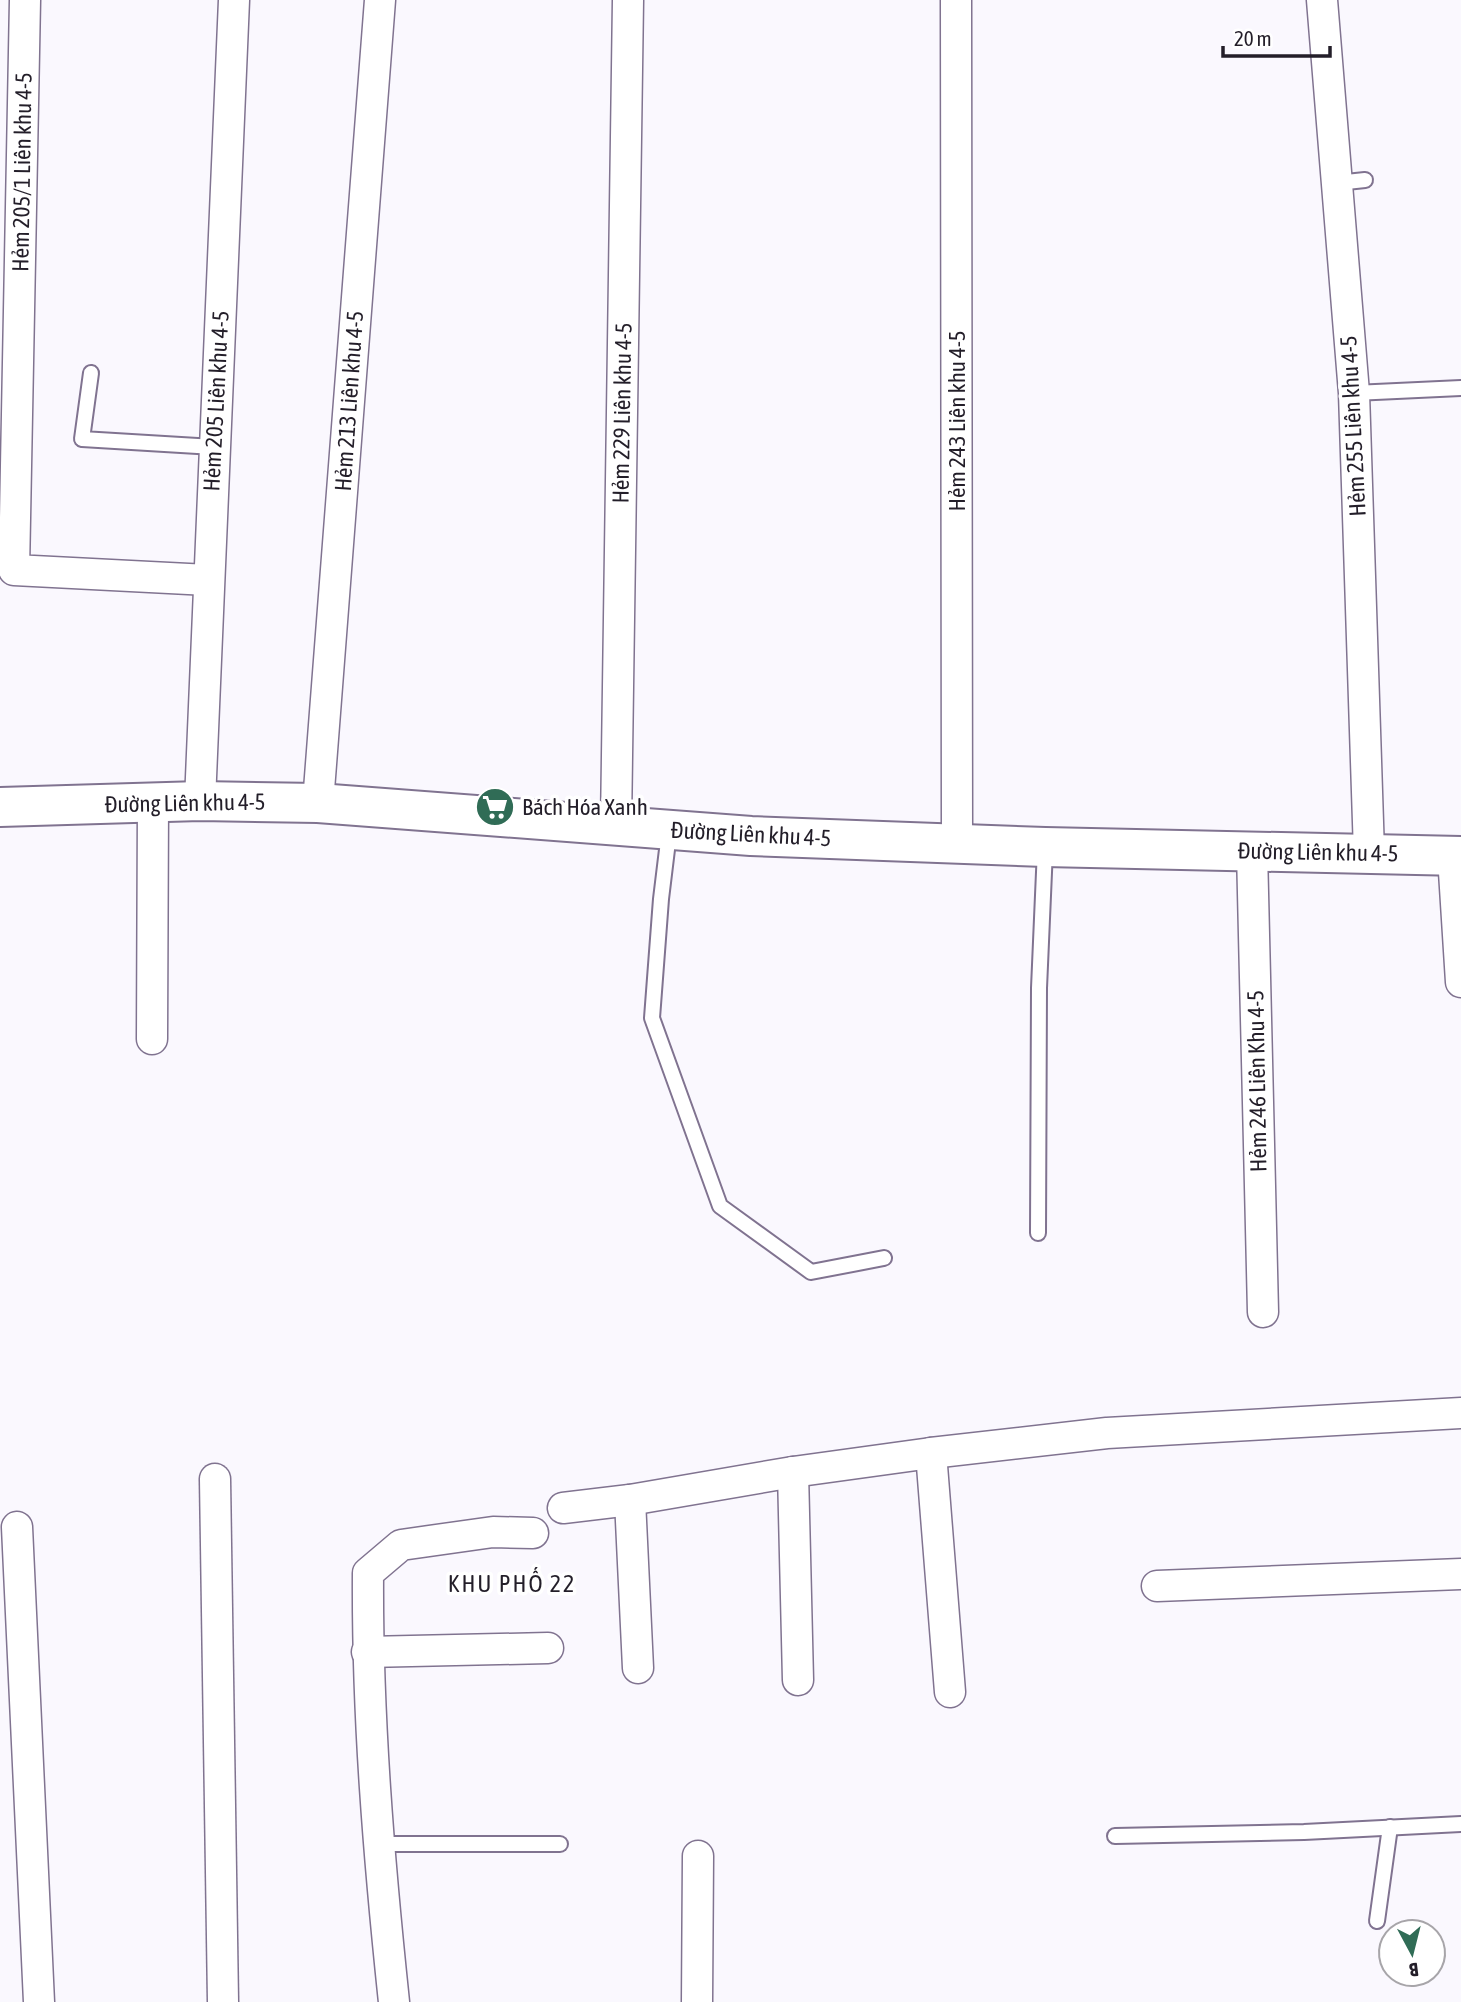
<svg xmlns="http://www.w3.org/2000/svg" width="1461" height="2002" font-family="'Asap Condensed',sans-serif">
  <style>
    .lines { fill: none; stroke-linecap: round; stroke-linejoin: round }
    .lane-casing { stroke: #807390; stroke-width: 18 }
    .street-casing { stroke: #807390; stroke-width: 33 }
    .secondary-casing { stroke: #807390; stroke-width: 42 }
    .lane { stroke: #fff; stroke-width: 14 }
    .street { stroke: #fff; stroke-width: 30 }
    .secondary { stroke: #fff; stroke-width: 38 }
    .labels { text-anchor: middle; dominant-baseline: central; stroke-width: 7; stroke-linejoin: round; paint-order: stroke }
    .street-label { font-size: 23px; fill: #231e29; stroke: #fff }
    .poi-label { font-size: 23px; fill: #231e29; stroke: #fff; text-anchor: start }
    .neighbourhood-label { font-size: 24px; letter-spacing: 2px; fill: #231e29; stroke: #fff }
  </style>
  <rect width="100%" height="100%" fill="#faf8fe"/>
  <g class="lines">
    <g class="lane-casing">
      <g id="lane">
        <polyline points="1337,183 1365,180"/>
        <polyline points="91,373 82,439 214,447"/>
        <polyline points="1354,393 1461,388"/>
        <polyline points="669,833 661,899 652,1018 720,1206 811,1272 884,1258"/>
        <polyline points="1038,1233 1039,988 1045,849"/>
        <polyline points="1115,1836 1304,1832 1461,1824"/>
        <polyline points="379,1844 560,1844"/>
        <polyline points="1377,1921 1390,1827"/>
      </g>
    </g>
    <g class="street-casing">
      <g id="street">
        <polyline points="25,0 14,570 208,580"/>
        <polyline points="956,0 957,842"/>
        <polyline points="1322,0 1354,393 1369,853"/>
        <polyline points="200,801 234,0"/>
        <polyline points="318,803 380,0"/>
        <polyline points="616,825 628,0"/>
        <polyline points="1252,851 1263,1312"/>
        <polyline points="1453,856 1461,982"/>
        <polyline points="152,1039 153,802"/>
        <polyline points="931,1453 950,1692"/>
        <polyline points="793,1472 798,1680"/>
        <polyline points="215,1479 223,2002"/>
        <polyline points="630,1500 638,1668"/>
        <polyline points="563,1508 630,1500 793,1472 931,1453 1107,1433 1461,1413"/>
        <polyline points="17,1527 39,2002"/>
        <polyline points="1157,1586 1461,1574"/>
        <polyline points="367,1652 548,1648"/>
        <path d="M394,2002c-15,-142 -27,-286 -26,-429l33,-28 92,-13 40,1"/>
        <polyline points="697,2002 698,1856"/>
      </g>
    </g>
    <g class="secondary-casing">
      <polyline id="secondary" points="0,807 200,801 318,803 751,836 1045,847 1461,856"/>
    </g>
    <use href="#lane" class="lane"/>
    <use href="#street" class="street"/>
    <use href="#secondary" class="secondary"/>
  </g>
  <defs>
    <g id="supermarket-disc" transform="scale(2.0125)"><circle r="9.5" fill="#306c56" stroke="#fff"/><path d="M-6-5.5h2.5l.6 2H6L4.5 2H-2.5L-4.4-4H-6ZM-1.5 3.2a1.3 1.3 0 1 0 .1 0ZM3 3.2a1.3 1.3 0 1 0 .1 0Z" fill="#fff"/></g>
  </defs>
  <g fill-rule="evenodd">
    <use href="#supermarket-disc" x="495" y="807"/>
  </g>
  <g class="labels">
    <g class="street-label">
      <text transform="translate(22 172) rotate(-89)">Hẻm 205/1 Liên khu 4-5</text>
      <text transform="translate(216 401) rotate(-87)">Hẻm 205 Liên khu 4-5</text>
      <text transform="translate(349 401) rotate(-86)">Hẻm 213 Liên khu 4-5</text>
      <text transform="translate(622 413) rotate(-89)">Hẻm 229 Liên khu 4-5</text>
      <text transform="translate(957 421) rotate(-90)">Hẻm 243 Liên khu 4-5</text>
      <text transform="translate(1353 426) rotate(-93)">Hẻm 255 Liên khu 4-5</text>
      <text transform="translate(185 803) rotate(-1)">Đường Liên khu 4-5</text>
      <text transform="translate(751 834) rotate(3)">Đường Liên khu 4-5</text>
      <text transform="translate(1318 852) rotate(1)">Đường Liên khu 4-5</text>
      <text transform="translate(1257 1081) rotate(-91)">Hẻm 246 Liên Khu 4-5</text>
    </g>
    <g class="poi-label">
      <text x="522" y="807">Bách Hóa Xanh</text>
    </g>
    <g class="neighbourhood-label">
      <text x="512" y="1583">KHU PHỐ 22</text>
    </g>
  </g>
  <g transform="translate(1412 1953) rotate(173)"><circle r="33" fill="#ffffff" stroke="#a7a5a9" stroke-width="2"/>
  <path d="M0-5L12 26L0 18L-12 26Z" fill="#306c56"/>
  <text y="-10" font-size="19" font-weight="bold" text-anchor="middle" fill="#231e29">B</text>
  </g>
  <path d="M1223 46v10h107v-10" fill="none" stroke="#231e29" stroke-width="3.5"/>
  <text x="1234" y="46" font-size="21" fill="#231e29" stroke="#ffffff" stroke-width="5" paint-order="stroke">20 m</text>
</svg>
